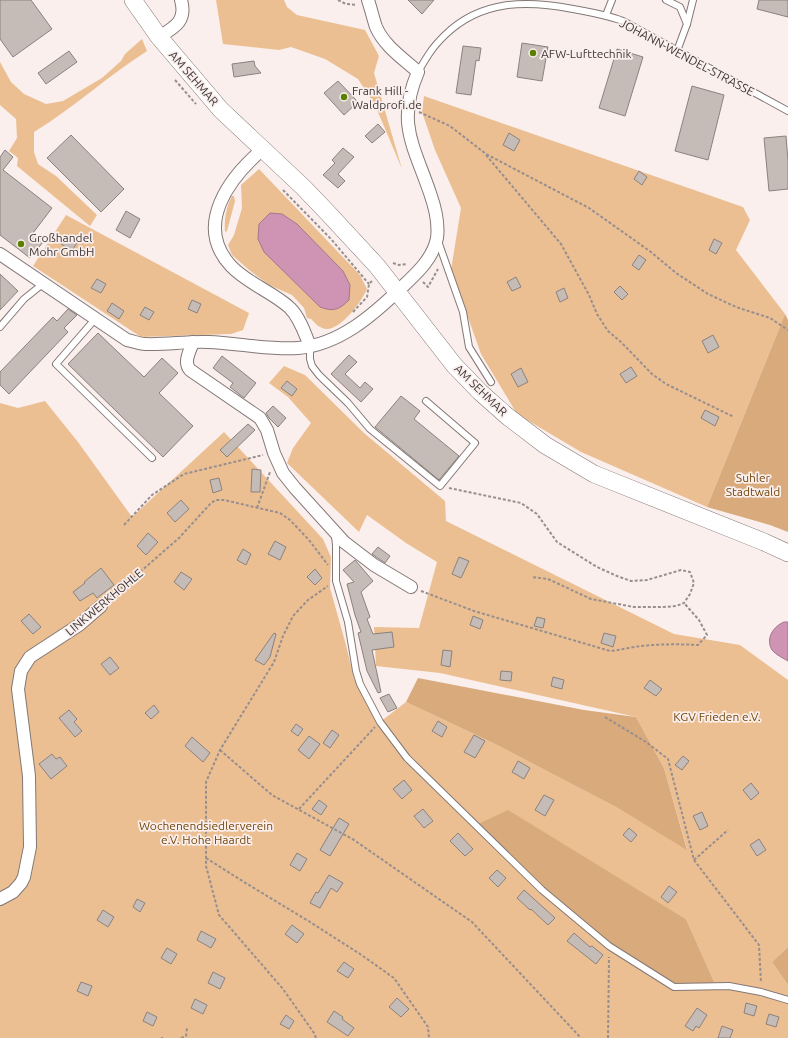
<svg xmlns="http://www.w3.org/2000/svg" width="788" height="1038" font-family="Ubuntu,sans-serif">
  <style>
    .green { fill: #ecbf92; fill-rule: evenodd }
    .forest { fill: #d9aa7b }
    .water { fill: #cf93b4; stroke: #a3778e }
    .building { fill: #c6bcb7; stroke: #8b827d }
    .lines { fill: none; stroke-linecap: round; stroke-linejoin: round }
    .lane-casing { stroke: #827876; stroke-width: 8 }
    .street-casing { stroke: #827876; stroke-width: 14 }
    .secondary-casing { stroke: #827876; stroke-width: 18 }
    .path { stroke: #978f8e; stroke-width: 2; stroke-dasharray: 3 2; stroke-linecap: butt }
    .lane { stroke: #fff; stroke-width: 6 }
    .street { stroke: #fff; stroke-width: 12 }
    .secondary { stroke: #fff; stroke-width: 17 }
    .poi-dot { fill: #598000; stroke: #faefed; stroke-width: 1.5 }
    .labels { text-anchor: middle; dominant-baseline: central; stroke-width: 3.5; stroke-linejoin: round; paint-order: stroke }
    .poi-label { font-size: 12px; fill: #3c3737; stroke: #faefed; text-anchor: start }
    .street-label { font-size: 12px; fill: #3c3737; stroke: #faefed }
    .park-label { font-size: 12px; fill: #73470d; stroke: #faefed }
  </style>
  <rect width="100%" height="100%" fill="#faefed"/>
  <g class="green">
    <polygon points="216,0 284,0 287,7 297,15 365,30 379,56 374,73 402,169 375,105 358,79 325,59 291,47 279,50 223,44"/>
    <path d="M142,39l5,12c-39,25 -74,57 -113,81v20l4,12 18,12 41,39 -7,11 -73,-60 1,-8 -9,-7 8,-13 -1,-19 -16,-14v-43l11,20 13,12 22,10 17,-3 39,-23 19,-17 4,-7z"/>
    <polygon points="424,96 743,207 750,220 736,250 785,314 707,507 581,452 517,414 481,354 451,270 461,208 435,150 422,112"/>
    <path d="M259,169l101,106 7,14c-5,12 -26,41 -41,40 -7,-1 -11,-6 -15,-10l-4,-1 -3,-10 -12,-13 -23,-10 -20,-15 -17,-15 -4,-10 6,-10 8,-27 -1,-23z"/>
    <path d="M232,196h2l1,5 -8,30 -2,1c-1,-12 1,-25 7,-36z"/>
    <polygon points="66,215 249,313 243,330 231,334 141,337 33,266"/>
    <path d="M284,366l21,9 59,58 81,68 1,20 228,113 66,11 48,35v267l-16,15 16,23v53h-788v-635l18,5 27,-7 33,41 54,75 92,-85 99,107 8,18 -1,31 16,57 8,34 26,43 26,-20 87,41 123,64 71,42 -23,-81 -28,-51 -196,-44 -64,-7 -2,-39 45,1 18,-66 -31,-19 -39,-28 -8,17 -72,-69 6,-15 18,-25 -23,-26 -19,-14zM508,811l178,108 30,67z"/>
  </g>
  <g class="forest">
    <polygon points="785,314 788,320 788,532 770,525 707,507"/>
    <polygon points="418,678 584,710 636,717 664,768 687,850 616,807 493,743 406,702"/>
    <polygon points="508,810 686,919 716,986 674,987 609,946 542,890 476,825"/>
    <polygon points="788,947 788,985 772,962"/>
  </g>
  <g class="water">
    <path d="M270,213l12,1 15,10 46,47 7,14 -1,15c-10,10 -16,12 -29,7l-56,-55 -6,-13 1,-15z"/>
    <path d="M784,622h4v39c-5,-3 -12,-6 -16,-11 -7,-12 2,-24 12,-28z"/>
  </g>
  <g class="building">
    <polygon points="0,0 31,0 52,29 13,57 0,39"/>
    <polygon points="408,0 434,0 422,14"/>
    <polygon points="759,0 788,0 788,17 757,9"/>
    <polygon points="522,43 548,47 542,81 517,77"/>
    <polygon points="463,46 481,48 479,61 476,60 471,95 456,93"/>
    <polygon points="617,49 643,57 625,116 599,108"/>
    <polygon points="69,51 77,62 46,84 38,73"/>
    <polygon points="254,61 255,66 261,73 234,77 232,64"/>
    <polygon points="338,81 358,102 344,115 324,93"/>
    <polygon points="692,86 724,95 708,160 675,151"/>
    <polygon points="378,124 385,132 372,143 365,136"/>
    <polygon points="509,133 520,140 514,151 503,145"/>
    <polygon points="71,135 124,189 101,212 47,158"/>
    <polygon points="786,136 788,161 788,189 769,191 764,138"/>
    <polygon points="343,148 354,157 338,174 345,181 338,188 323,175 335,163 332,160"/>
    <polygon points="5,150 13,157 3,170 52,208 33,233 44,241 30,258 0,235 0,157"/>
    <polygon points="639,171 647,177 642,185 634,179"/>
    <polygon points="126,211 140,219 130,238 116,230"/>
    <polygon points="68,235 78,241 72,251 61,244"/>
    <polygon points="714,239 722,243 716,254 709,250"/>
    <polygon points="639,255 646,260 639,270 632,265"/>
    <polygon points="0,274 18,291 0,310"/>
    <polygon points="516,277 521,287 512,291 507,282"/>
    <polygon points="97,279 106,284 101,293 91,288"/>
    <polygon points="620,286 628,294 622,300 614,292"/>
    <polygon points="564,288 568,298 560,302 556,292"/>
    <polygon points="192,300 201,304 197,313 188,309"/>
    <polygon points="112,303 124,311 119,319 107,311"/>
    <polygon points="145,307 154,312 149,320 140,315"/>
    <polygon points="68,309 77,315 64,328 68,332 9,394 0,385 0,372 53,317 57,321"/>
    <polygon points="98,333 144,377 162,358 178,373 159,393 193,426 163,457 68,364"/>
    <polygon points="713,335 719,347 708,353 702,341"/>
    <polygon points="349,355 357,362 345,374 360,388 365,382 373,389 361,402 331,374"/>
    <polygon points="222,356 256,383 244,398 230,387 233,383 213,368"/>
    <polygon points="631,367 637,376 626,383 620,374"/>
    <polygon points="521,368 528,382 518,387 511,374"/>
    <polygon points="287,381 297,389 292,396 281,388"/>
    <polygon points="401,396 420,411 414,419 459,456 439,480 375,427"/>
    <polygon points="273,406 286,418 278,427 269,418 266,413"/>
    <polygon points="705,410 719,417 715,426 701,418"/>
    <polygon points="248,424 255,430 227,457 220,450"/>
    <polygon points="252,469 261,470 260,492 251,492"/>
    <polygon points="219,478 222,490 213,493 210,480"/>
    <polygon points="181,500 189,509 175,522 167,513"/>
    <polygon points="148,533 158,542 146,555 137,546"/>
    <polygon points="275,541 286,547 280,560 268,554"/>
    <polygon points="378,547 390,556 385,563 372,554"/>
    <polygon points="243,549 251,554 246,565 237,560"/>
    <polygon points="459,557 469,561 461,578 452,574"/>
    <polygon points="355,560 373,581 361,592 370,617 367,619 373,634 392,632 394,647 372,650 381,692 378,693 367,671 358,633 361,632 355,615 347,584 354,582 343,570"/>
    <polygon points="101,568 114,585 97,598 93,593 80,601 73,592 85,583 84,582"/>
    <polygon points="315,569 322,578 315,585 307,577"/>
    <polygon points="181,572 192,579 184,590 174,582"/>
    <polygon points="29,614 41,627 33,634 21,621"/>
    <polygon points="473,616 483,620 480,629 470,625"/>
    <polygon points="537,617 545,619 543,628 534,626"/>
    <polygon points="274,633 276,634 270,657 264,665 255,660"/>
    <polygon points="604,633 616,636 613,647 601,643"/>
    <polygon points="443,650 452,651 450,667 441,665"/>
    <polygon points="110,657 119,668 110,675 101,664"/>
    <polygon points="501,671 512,672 511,681 500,680"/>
    <polygon points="553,677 564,680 562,689 551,686"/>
    <polygon points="650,680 662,689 656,696 644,688"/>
    <polygon points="389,694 397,708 388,712 380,698"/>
    <polygon points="154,705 159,712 151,719 145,713"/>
    <polygon points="69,710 77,719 74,722 82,731 75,737 59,718"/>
    <polygon points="438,721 447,727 442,737 432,731"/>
    <polygon points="296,724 303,729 298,736 291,731"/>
    <polygon points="332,730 339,735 330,748 323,743"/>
    <polygon points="474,735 485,741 475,758 464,752"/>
    <polygon points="309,736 320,744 309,759 298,750"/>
    <polygon points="192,737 210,753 203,762 185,746"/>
    <polygon points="52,754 56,759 60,757 67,766 51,779 39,764"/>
    <polygon points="683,756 689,761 682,770 675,765"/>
    <polygon points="518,761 530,768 524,779 512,772"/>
    <polygon points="404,780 412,790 402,799 393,789"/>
    <polygon points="751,783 759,793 751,800 743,790"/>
    <polygon points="544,795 554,800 545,816 535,810"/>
    <polygon points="319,800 327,806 321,815 312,809"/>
    <polygon points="423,809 433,821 424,828 414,816"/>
    <polygon points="702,812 708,826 700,830 693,816"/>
    <polygon points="339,818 349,824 330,856 320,850"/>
    <polygon points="629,828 637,835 631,842 623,835"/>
    <polygon points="458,833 473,849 465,856 450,841"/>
    <polygon points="759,839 766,850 757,856 750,845"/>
    <polygon points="297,853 307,859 300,871 290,865"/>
    <polygon points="497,870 506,878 498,887 489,878"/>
    <polygon points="329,875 343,883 337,892 331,888 320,908 310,903 316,892 318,893"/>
    <polygon points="669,886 677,892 668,903 661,897"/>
    <polygon points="524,890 555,918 548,925 531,909 530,910 517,898"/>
    <polygon points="137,899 145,903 140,912 133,907"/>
    <polygon points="103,910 114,917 108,927 97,920"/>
    <polygon points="292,925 304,934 297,943 285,934"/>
    <polygon points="201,931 216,939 211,948 197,940"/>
    <polygon points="574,933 590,947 592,946 603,955 596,964 567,941"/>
    <polygon points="167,948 177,954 171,964 161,958"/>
    <polygon points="344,962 354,969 348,978 337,971"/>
    <polygon points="213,972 225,978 220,989 208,983"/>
    <polygon points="81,982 92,986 88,996 77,991"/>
    <polygon points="397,998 409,1009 401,1017 389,1007"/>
    <polygon points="195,999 207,1005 203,1014 191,1008"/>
    <polygon points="746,1003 757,1006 754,1016 744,1013"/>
    <polygon points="697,1008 707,1015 699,1028 696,1026 693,1031 685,1026"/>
    <polygon points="334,1011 343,1017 342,1019 354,1028 348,1036 327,1022"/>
    <polygon points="147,1012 157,1017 153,1026 143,1021"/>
    <polygon points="769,1014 779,1017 776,1027 766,1024"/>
    <polygon points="286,1015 294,1021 289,1029 280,1024"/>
    <polygon points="722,1026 733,1030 730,1038 718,1038"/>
  </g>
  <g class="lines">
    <g class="lane-casing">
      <g id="lane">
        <polyline points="666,0 680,7 687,24"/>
        <polyline points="606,15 612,0"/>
        <polyline points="677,51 687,24 693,0"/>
        <path d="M418,72c4,-7 8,-14 13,-21 4,-6 9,-11 14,-16 36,-35 81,-35 128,-26 17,3 34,6 50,12l165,90"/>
        <polyline points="438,241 463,312 469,347 491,382"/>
        <polyline points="96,318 56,364 152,458"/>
        <polyline points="0,327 24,299 44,283"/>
        <polyline points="310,346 310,359 312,366 319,375 348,403 370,429 440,486 475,443 426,401"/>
        <polyline points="335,536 336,545 336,581 348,622 356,671 360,684 380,722 407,758 542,890 609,946 674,987 729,986 761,992 788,1000"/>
      </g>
    </g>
    <g class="street-casing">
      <g id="street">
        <path d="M159,37c16,-10 28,-16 22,-37"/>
        <path d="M263,149c-33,28 -70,76 -32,117 17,18 42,26 59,42 10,10 15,26 20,38"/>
        <path d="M0,254l127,86c6,1 12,4 18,4 21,1 42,-3 63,-2 30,1 60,8 90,6 41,-3 75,-33 103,-60 15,-14 32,-29 36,-50 2,-15 -2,-31 -7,-45 -16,-47 -34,-70 -12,-121 -15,-14 -33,-25 -42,-45 -3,-9 -5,-18 -8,-27"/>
        <path d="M193,342c-3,9 -10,20 -3,28l70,48 7,12 7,23 9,20 12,15 49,54 30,23 37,22"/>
        <polyline points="0,899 13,892 21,883 24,877 30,847 29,776 18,689 21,671 30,657 79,625 101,606"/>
      </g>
    </g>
    <g class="secondary-casing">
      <polyline id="secondary" points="133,0 159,37 221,110 303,187 327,212 377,266 454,365 480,392 507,416 545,445 594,474 764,542 788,553"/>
    </g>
    <g class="path">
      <polyline points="338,0 346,4 357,5"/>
      <polyline points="175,80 196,104"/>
      <polyline points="419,112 450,126 486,154 589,208 651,252 676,273 708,294 736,307 770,318 788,330"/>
      <polyline points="486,155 561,244 589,295 597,314 608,331 621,342 652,374 666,384 734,417"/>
      <polyline points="283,190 331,239 369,284"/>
      <polyline points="393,263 399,265 407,264"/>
      <polyline points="423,282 428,287 438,269"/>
      <polyline points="353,312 367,297 369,284 372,281"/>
      <polyline points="449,488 521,503 537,514 557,542 597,567 617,576 631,581 647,580 681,570 690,572 694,583 690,594 684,603 676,606 664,607 634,607 591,599 548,579 532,577"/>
      <polyline points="257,508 270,472"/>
      <polyline points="124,525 152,495 184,474 263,455"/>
      <path d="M421,591l53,20 136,40c11,-1 21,-4 31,-5 19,-2 38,-2 57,-1l9,-10 -8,-15 -15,-17"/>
      <polyline points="110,598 179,538 211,503 216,500 224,500 280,513 290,520 309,540 328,565"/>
      <polyline points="605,717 646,742 668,759 694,860 759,945 761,983"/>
      <polyline points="220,750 272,795 354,840 472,922 581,1038"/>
      <polyline points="299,809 375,727"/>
      <polyline points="206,858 244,882 310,922 360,954 394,978 428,1027 429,1038"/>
      <polyline points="694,860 728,830"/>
      <polyline points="161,1038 163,1038"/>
      <polyline points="181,1038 186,1036 187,1028"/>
      <polyline points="316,1038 314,1033 283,989 219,915 206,866 206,782 220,750 274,662 283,636 293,616 308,600 328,586"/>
      <polyline points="608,1038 609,957"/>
    </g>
    <use href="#lane" class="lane"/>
    <use href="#street" class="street"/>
    <use href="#secondary" class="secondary"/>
  </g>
  <g class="poi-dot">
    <circle cx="533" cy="53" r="4"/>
    <circle cx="344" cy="97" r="4"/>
    <circle cx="21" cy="244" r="4"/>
  </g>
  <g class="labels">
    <g class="poi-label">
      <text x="541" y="53">AFW-Lufttechnik</text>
      <text x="352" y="90">Frank Hill -<tspan x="352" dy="14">Waldprofi.de</tspan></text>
      <text x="29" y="237">Großhandel<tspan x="29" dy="14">Mohr GmbH</tspan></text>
    </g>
    <g class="street-label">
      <text transform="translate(687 57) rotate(28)">JOHANN-WENDEL-STRASSE</text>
      <text transform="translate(194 78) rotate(49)">AM SEHMAR</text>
      <text transform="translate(481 390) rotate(44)">AM SEHMAR</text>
      <text transform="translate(104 602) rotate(-40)">LINKWERKHOHLE</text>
    </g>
    <g class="park-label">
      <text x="753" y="477">Suhler<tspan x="753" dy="14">Stadtwald</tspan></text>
      <text x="717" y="716">KGV Frieden e.V.</text>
      <text x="206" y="825">Wochenendsiedlerverein<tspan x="206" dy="14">e.V. Hohe Haardt</tspan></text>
    </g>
  </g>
</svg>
